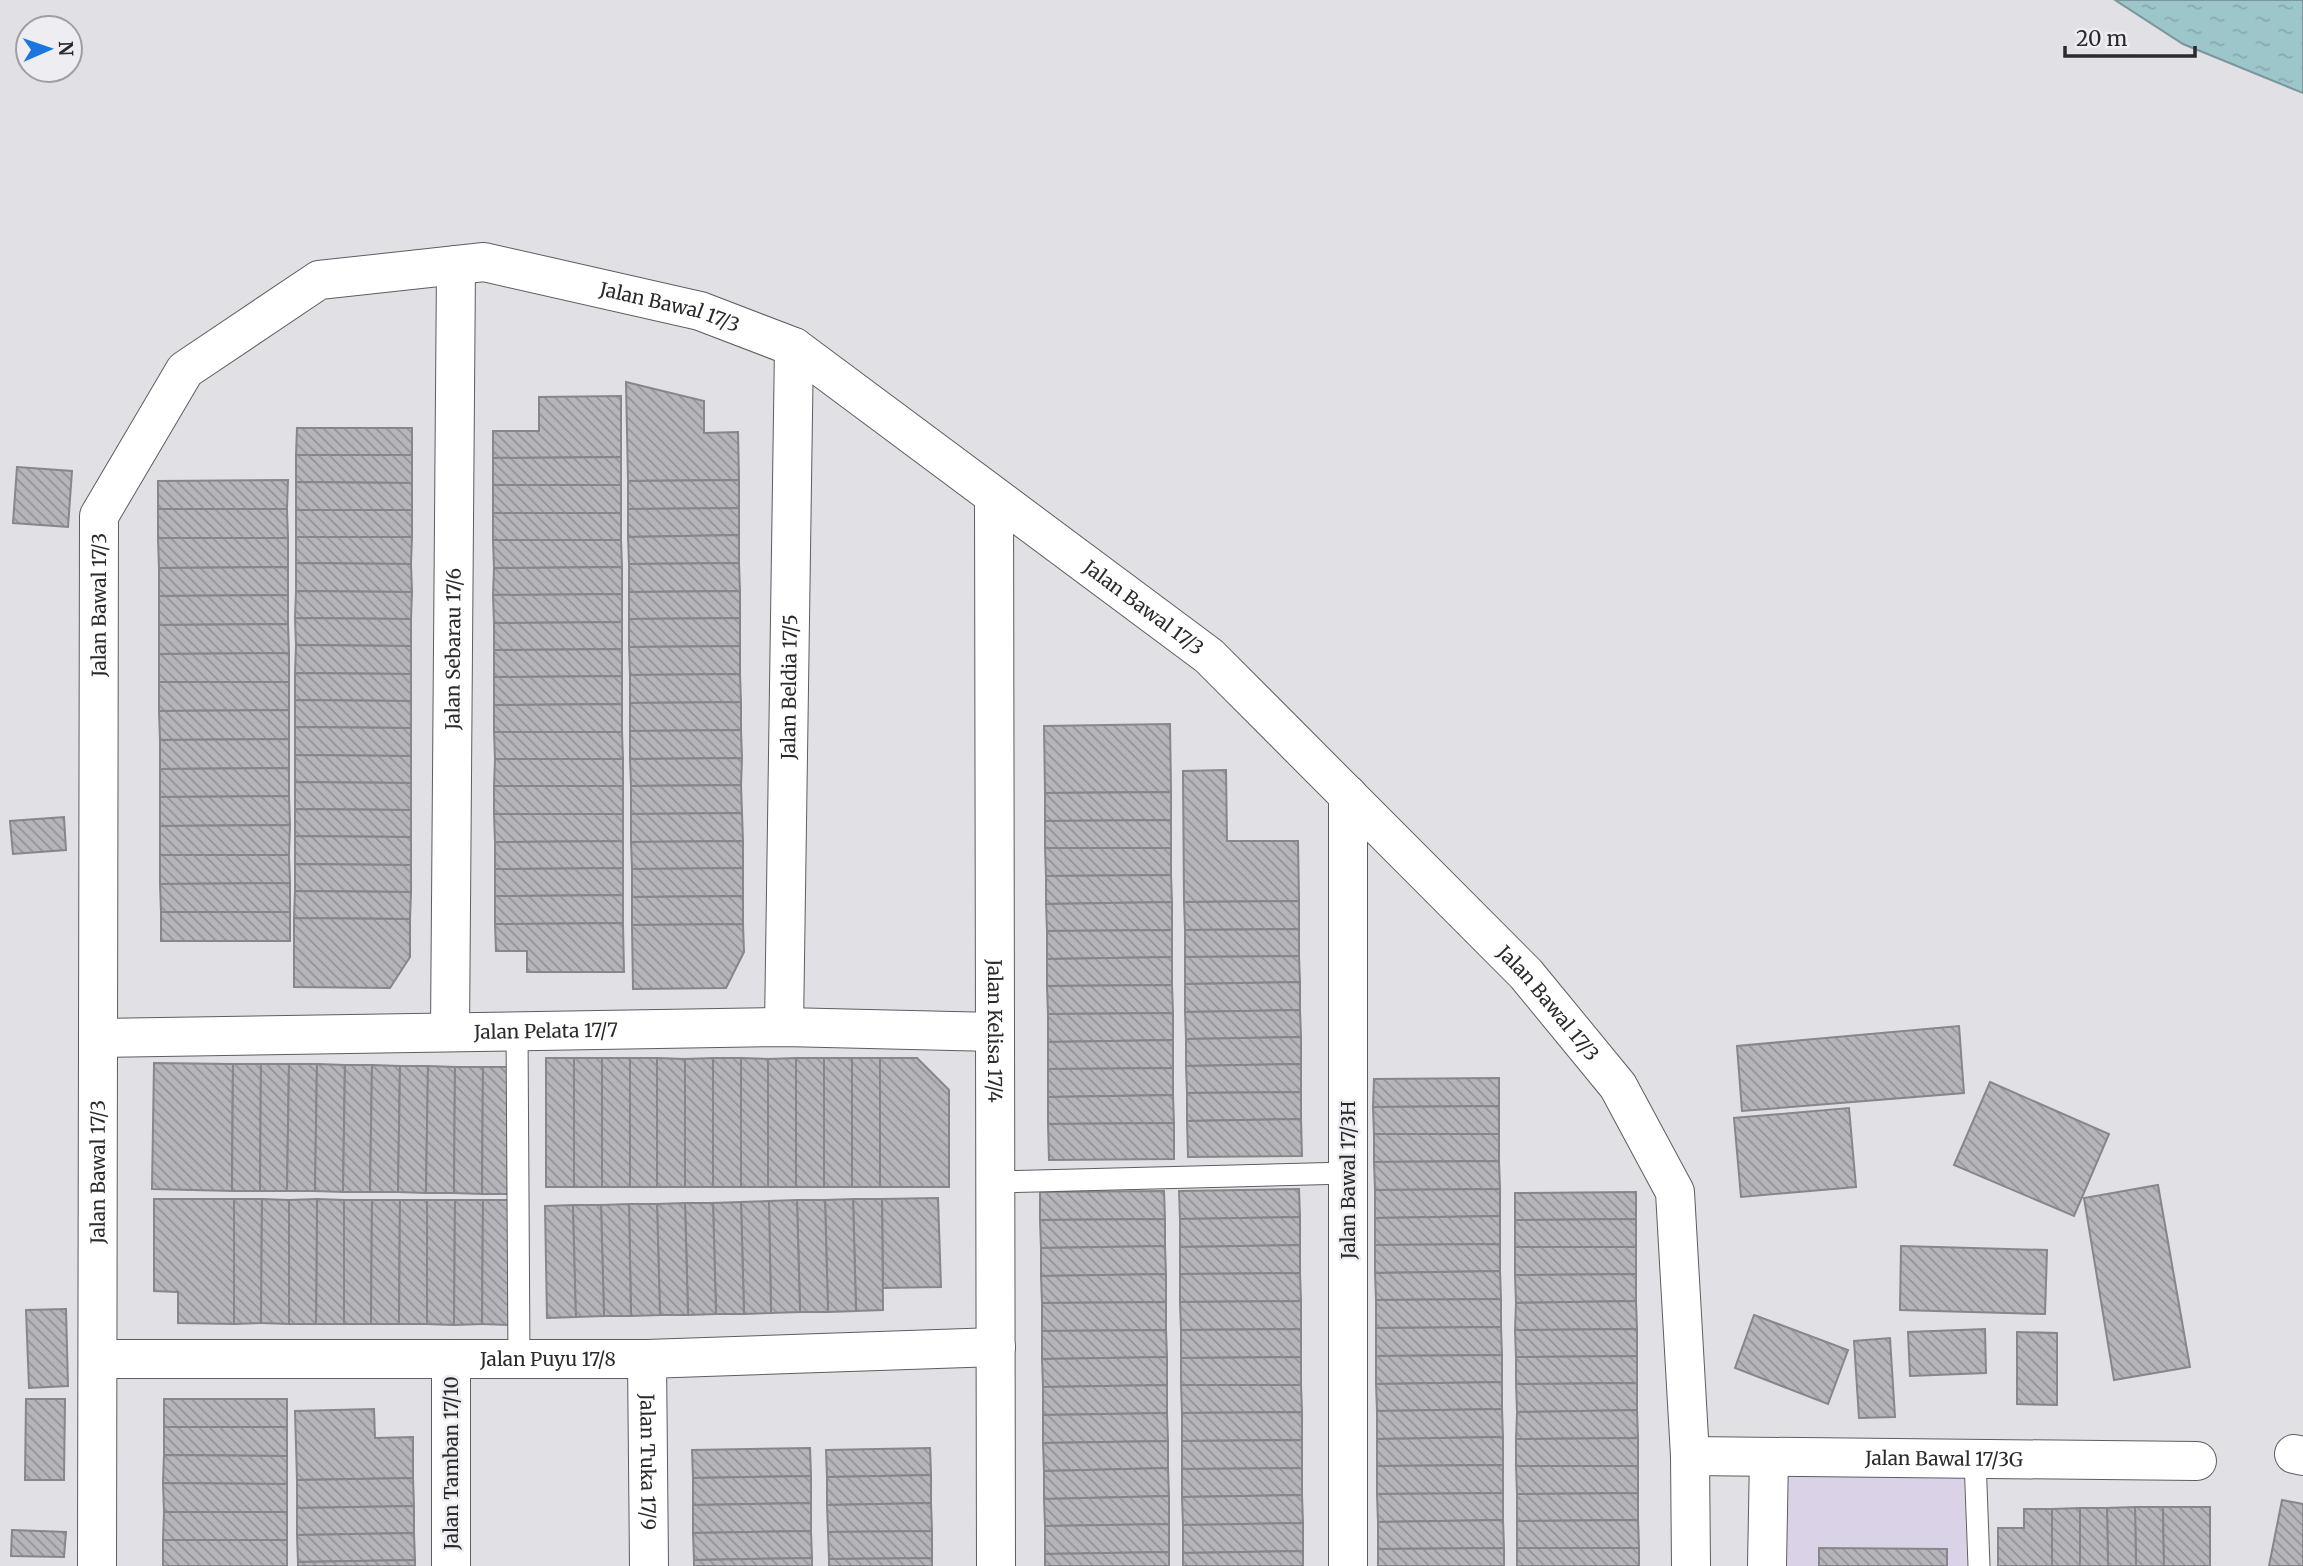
<svg xmlns="http://www.w3.org/2000/svg" width="2303" height="1566" font-family="Merriweather,serif">
  <style>
    .commercial { fill: #dad3e8 }
    .water { fill: url(#water-ripples); stroke: #7a979b; stroke-width: 2 }
    .building { fill: url(#building-back-hatch); stroke: #86868b; stroke-width: 2 }
    .lines { fill: none; stroke-linecap: round; stroke-linejoin: round }
    .service-casing { stroke: #5d5d62; stroke-width: 23 }
    .minor-casing { stroke: #5d5d62; stroke-width: 40 }
    .service { stroke: #fff; stroke-width: 21 }
    .minor { stroke: #fff; stroke-width: 38 }
    .labels { text-anchor: middle; dominant-baseline: central; stroke-width: 5; stroke-linejoin: round; paint-order: stroke }
    .street-label { font-size: 19px; fill: #2a2a2c; stroke: #ededf2 }
  </style>
  <defs>
    <pattern id="water-ripples" width="26" height="14" patternUnits="userSpaceOnUse" patternTransform="scale(1.75)"><rect width="26" height="14" fill="#9dc6ca"/><path d="M2 4q2-2 4 0t4 0M15 11q2-2 4 0t4 0" fill="none" stroke="#87aaae"/></pattern>
    <pattern id="building-back-hatch" width="6" height="6" patternUnits="userSpaceOnUse" patternTransform="scale(1.75)"><rect width="6" height="6" fill="#b5b5ba"/><path d="M-1 5l2 2M0 0l6 6M5-1l2 2" fill="none" stroke="#939397"/></pattern>
  </defs>
  <rect width="100%" height="100%" fill="#e0e0e5"/>
  <polygon class="commercial" points="1785,1474 1964,1475 1967,1566 1783,1566"/>
  <polygon class="water" points="2115,0 2303,0 2303,93 2183,44"/>
  <g class="building">
    <polygon points="626,382 704,401 704,433 738,432 739,480 628,481"/>
    <polygon points="621,396 621,457 493,458 493,431 539,431 539,397"/>
    <polygon points="297,428 412,428 412,455 296,455"/>
    <polygon points="296,455 412,455 412,483 296,482"/>
    <polygon points="621,457 621,485 493,485 493,458"/>
    <polygon points="17,467 72,471 68,527 13,523"/>
    <polygon points="288,480 287,509 158,509 158,481"/>
    <polygon points="739,480 739,508 628,509 628,481"/>
    <polygon points="296,482 412,483 412,510 296,510"/>
    <rect x="493" y="485" width="128" height="28"/>
    <polygon points="739,508 739,535 628,537 628,509"/>
    <polygon points="158,509 287,509 288,538 158,538"/>
    <rect x="296" y="510" width="116" height="27"/>
    <rect x="493" y="513" width="128" height="27"/>
    <polygon points="739,535 739,563 629,564 628,537"/>
    <polygon points="296,537 412,537 411,564 296,563"/>
    <polygon points="158,538 288,538 288,567 159,568"/>
    <polygon points="493,540 621,540 622,567 494,568"/>
    <polygon points="296,563 411,564 412,592 296,591"/>
    <polygon points="739,563 740,591 629,592 629,564"/>
    <polygon points="288,567 288,595 159,596 159,568"/>
    <polygon points="622,567 622,594 493,595 494,568"/>
    <polygon points="296,591 412,592 411,619 295,618"/>
    <polygon points="740,591 740,618 629,619 629,592"/>
    <polygon points="622,594 622,622 494,623 493,595"/>
    <polygon points="288,595 288,624 159,625 159,596"/>
    <polygon points="295,618 411,619 411,646 296,645"/>
    <polygon points="740,618 740,646 629,647 629,619"/>
    <polygon points="622,622 622,649 494,650 494,623"/>
    <polygon points="288,624 289,653 159,654 159,625"/>
    <polygon points="296,645 411,646 411,674 295,673"/>
    <polygon points="740,646 740,674 630,675 629,647"/>
    <polygon points="622,649 622,676 494,677 494,650"/>
    <polygon points="289,653 289,682 159,682 159,654"/>
    <polygon points="295,673 411,674 411,701 295,700"/>
    <polygon points="740,674 741,702 630,703 630,675"/>
    <polygon points="622,676 622,704 494,705 494,677"/>
    <polygon points="159,682 289,682 289,710 159,711"/>
    <polygon points="295,700 411,701 411,728 295,727"/>
    <polygon points="741,702 741,730 630,731 630,703"/>
    <polygon points="622,704 622,732 494,732 494,705"/>
    <polygon points="289,710 289,739 160,740 159,711"/>
    <polygon points="1170,724 1171,792 1045,793 1044,726"/>
    <polygon points="295,727 411,728 411,756 295,755"/>
    <polygon points="741,730 742,758 630,759 630,731"/>
    <polygon points="494,732 622,732 623,759 495,759"/>
    <polygon points="289,739 289,768 160,769 160,740"/>
    <polygon points="295,755 411,756 411,783 295,782"/>
    <polygon points="742,758 741,785 631,786 630,759"/>
    <polygon points="495,759 623,759 623,786 494,786"/>
    <polygon points="289,768 289,796 160,797 160,769"/>
    <polygon points="1226,770 1227,841 1298,841 1299,901 1184,902 1183,771"/>
    <polygon points="295,782 411,783 411,810 295,809"/>
    <polygon points="741,785 742,813 631,814 631,786"/>
    <rect x="494" y="786" width="129" height="28"/>
    <polygon points="1171,792 1171,820 1045,821 1045,793"/>
    <polygon points="289,796 290,825 160,826 160,797"/>
    <polygon points="295,809 411,810 411,837 295,836"/>
    <polygon points="742,813 743,841 631,842 631,814"/>
    <polygon points="494,814 623,814 623,841 495,842"/>
    <polygon points="64,817 66,850 13,854 10,821"/>
    <polygon points="1171,820 1171,848 1045,848 1045,821"/>
    <polygon points="290,825 289,855 160,855 160,826"/>
    <polygon points="295,836 411,837 411,865 295,864"/>
    <polygon points="623,841 623,868 495,869 495,842"/>
    <polygon points="743,841 743,868 632,869 631,842"/>
    <polygon points="1045,848 1171,848 1171,875 1046,876"/>
    <polygon points="160,855 289,855 290,883 160,884"/>
    <polygon points="295,864 411,865 411,892 295,891"/>
    <polygon points="623,868 623,895 495,896 495,869"/>
    <polygon points="743,868 743,896 632,897 632,869"/>
    <polygon points="1171,875 1172,902 1046,904 1046,876"/>
    <polygon points="290,883 290,912 161,912 160,884"/>
    <polygon points="295,891 411,892 410,919 294,918"/>
    <polygon points="623,895 623,923 495,924 495,896"/>
    <polygon points="743,896 743,924 632,925 632,897"/>
    <polygon points="1299,901 1299,929 1185,930 1184,902"/>
    <polygon points="1172,902 1172,930 1047,931 1046,904"/>
    <rect x="161" y="912" width="129" height="29"/>
    <polygon points="294,918 410,919 410,957 390,988 294,987"/>
    <polygon points="623,923 624,972 527,972 527,951 496,951 495,924"/>
    <polygon points="743,924 744,952 726,988 633,989 632,925"/>
    <polygon points="1299,929 1299,956 1185,957 1185,930"/>
    <polygon points="1172,930 1172,957 1047,959 1047,931"/>
    <polygon points="1299,956 1300,982 1185,984 1185,957"/>
    <polygon points="1172,957 1172,985 1047,986 1047,959"/>
    <polygon points="1300,982 1300,1010 1185,1012 1185,984"/>
    <polygon points="1172,985 1173,1013 1048,1014 1047,986"/>
    <polygon points="1300,1010 1301,1037 1186,1039 1185,1012"/>
    <polygon points="1173,1013 1173,1040 1048,1042 1048,1014"/>
    <polygon points="1959,1026 1964,1093 1742,1111 1737,1046"/>
    <polygon points="1301,1037 1301,1064 1186,1066 1186,1039"/>
    <polygon points="1173,1040 1173,1068 1048,1069 1048,1042"/>
    <rect x="546" y="1058" width="28" height="129"/>
    <rect x="574" y="1058" width="28" height="129"/>
    <rect x="602" y="1058" width="28" height="129"/>
    <rect x="630" y="1058" width="27" height="129"/>
    <polygon points="657,1058 685,1059 685,1187 657,1187"/>
    <rect x="713" y="1058" width="28" height="129"/>
    <polygon points="713,1058 713,1187 685,1187 685,1059"/>
    <polygon points="741,1058 768,1059 768,1187 741,1187"/>
    <rect x="796" y="1058" width="28" height="129"/>
    <polygon points="796,1058 796,1187 768,1187 768,1059"/>
    <rect x="824" y="1058" width="28" height="129"/>
    <rect x="852" y="1058" width="28" height="129"/>
    <polygon points="880,1058 917,1058 949,1090 949,1187 880,1187"/>
    <polygon points="154,1063 233,1064 232,1191 152,1189"/>
    <polygon points="233,1064 261,1064 260,1191 232,1191"/>
    <polygon points="261,1064 289,1064 287,1191 260,1191"/>
    <polygon points="289,1064 317,1064 315,1191 287,1191"/>
    <polygon points="317,1064 345,1065 343,1192 315,1191"/>
    <polygon points="1301,1064 1301,1092 1187,1093 1186,1066"/>
    <polygon points="345,1065 372,1065 370,1192 343,1192"/>
    <polygon points="372,1065 400,1066 398,1192 370,1192"/>
    <polygon points="400,1066 428,1066 426,1193 398,1192"/>
    <polygon points="428,1066 455,1067 454,1193 426,1193"/>
    <polygon points="455,1067 483,1067 482,1194 454,1193"/>
    <polygon points="483,1067 511,1067 510,1194 482,1194"/>
    <polygon points="1173,1068 1173,1095 1048,1097 1048,1069"/>
    <polygon points="1499,1078 1499,1106 1373,1107 1374,1079"/>
    <polygon points="1990,1082 2109,1134 2074,1216 1954,1165"/>
    <polygon points="1301,1092 1301,1119 1187,1121 1187,1093"/>
    <polygon points="1173,1095 1174,1123 1048,1124 1048,1097"/>
    <polygon points="1499,1106 1499,1134 1374,1134 1373,1107"/>
    <polygon points="1849,1108 1856,1187 1741,1197 1734,1118"/>
    <polygon points="1301,1119 1302,1156 1188,1157 1187,1121"/>
    <polygon points="1174,1123 1174,1159 1049,1160 1048,1124"/>
    <polygon points="1374,1134 1499,1134 1499,1161 1374,1162"/>
    <polygon points="1499,1161 1500,1189 1375,1190 1374,1162"/>
    <polygon points="2158,1185 2190,1367 2114,1380 2084,1198"/>
    <polygon points="1299,1189 1300,1217 1180,1219 1179,1191"/>
    <polygon points="1500,1189 1500,1216 1375,1218 1375,1190"/>
    <polygon points="1164,1191 1165,1219 1040,1220 1040,1192"/>
    <polygon points="1636,1192 1636,1219 1515,1220 1515,1193"/>
    <polygon points="938,1198 941,1287 883,1288 882,1199"/>
    <polygon points="154,1199 234,1199 234,1324 178,1323 178,1292 154,1291"/>
    <polygon points="234,1199 262,1199 261,1323 234,1324"/>
    <polygon points="262,1199 289,1200 289,1324 261,1323"/>
    <polygon points="317,1199 344,1200 344,1324 316,1324"/>
    <polygon points="317,1199 316,1324 289,1324 289,1200"/>
    <polygon points="853,1199 882,1199 883,1310 856,1311"/>
    <polygon points="853,1199 856,1311 828,1312 825,1200"/>
    <polygon points="344,1200 372,1200 371,1324 344,1324"/>
    <polygon points="372,1200 400,1200 399,1324 371,1324"/>
    <polygon points="400,1200 427,1200 427,1324 399,1324"/>
    <polygon points="427,1200 455,1200 454,1325 427,1324"/>
    <polygon points="455,1200 483,1200 482,1324 454,1325"/>
    <polygon points="483,1200 510,1200 510,1325 482,1324"/>
    <polygon points="797,1200 825,1200 828,1312 800,1312"/>
    <polygon points="797,1200 800,1312 771,1313 769,1201"/>
    <polygon points="769,1201 771,1313 744,1314 741,1202"/>
    <polygon points="741,1202 744,1314 716,1314 713,1203"/>
    <polygon points="685,1203 713,1203 716,1314 688,1315"/>
    <polygon points="685,1203 688,1315 660,1315 657,1204"/>
    <polygon points="629,1204 657,1204 660,1315 631,1316"/>
    <polygon points="629,1204 631,1316 604,1316 601,1205"/>
    <polygon points="573,1205 576,1317 547,1318 545,1206"/>
    <polygon points="573,1205 601,1205 604,1316 576,1317"/>
    <polygon points="1500,1216 1500,1244 1375,1245 1375,1218"/>
    <polygon points="1300,1217 1300,1245 1180,1247 1180,1219"/>
    <polygon points="1165,1219 1165,1246 1041,1248 1040,1220"/>
    <polygon points="1636,1219 1636,1247 1515,1247 1515,1220"/>
    <polygon points="1500,1244 1500,1271 1375,1273 1375,1245"/>
    <polygon points="1300,1245 1300,1273 1180,1274 1180,1247"/>
    <polygon points="1165,1246 1166,1274 1041,1276 1041,1248"/>
    <polygon points="1901,1246 2047,1250 2045,1314 1900,1310"/>
    <polygon points="1515,1247 1636,1247 1636,1274 1515,1275"/>
    <polygon points="1500,1271 1501,1299 1376,1300 1375,1273"/>
    <polygon points="1300,1273 1301,1301 1180,1302 1180,1274"/>
    <polygon points="1166,1274 1166,1302 1042,1303 1041,1276"/>
    <polygon points="1636,1274 1636,1301 1516,1303 1515,1275"/>
    <polygon points="1501,1299 1501,1327 1376,1328 1376,1300"/>
    <polygon points="1301,1301 1301,1329 1181,1330 1180,1302"/>
    <polygon points="1636,1301 1637,1329 1515,1330 1516,1303"/>
    <polygon points="1166,1302 1166,1330 1042,1331 1042,1303"/>
    <polygon points="66,1309 68,1386 29,1388 26,1310"/>
    <polygon points="1754,1315 1848,1350 1828,1404 1735,1368"/>
    <polygon points="1501,1327 1502,1355 1376,1356 1376,1328"/>
    <polygon points="1301,1329 1301,1357 1181,1358 1181,1330"/>
    <polygon points="1637,1329 1637,1356 1516,1357 1515,1330"/>
    <polygon points="1985,1329 1986,1373 1910,1376 1908,1332"/>
    <polygon points="1166,1330 1167,1357 1042,1359 1042,1331"/>
    <polygon points="2017,1332 2057,1333 2057,1405 2017,1404"/>
    <polygon points="1890,1338 1895,1417 1859,1418 1854,1341"/>
    <polygon points="1502,1355 1502,1382 1376,1384 1376,1356"/>
    <polygon points="1637,1356 1637,1383 1516,1384 1516,1357"/>
    <polygon points="1167,1357 1167,1385 1043,1387 1042,1359"/>
    <polygon points="1301,1357 1301,1385 1181,1385 1181,1358"/>
    <polygon points="1502,1382 1502,1409 1377,1411 1376,1384"/>
    <polygon points="1637,1383 1637,1410 1517,1412 1516,1384"/>
    <polygon points="1167,1385 1167,1413 1043,1415 1043,1387"/>
    <polygon points="1181,1385 1301,1385 1302,1412 1182,1413"/>
    <polygon points="26,1399 65,1399 64,1480 25,1480"/>
    <rect x="164" y="1399" width="123" height="28"/>
    <polygon points="374,1409 375,1438 413,1437 413,1478 297,1480 295,1411"/>
    <polygon points="1502,1409 1503,1437 1377,1439 1377,1411"/>
    <polygon points="1637,1410 1638,1438 1516,1439 1517,1412"/>
    <polygon points="1302,1412 1302,1440 1182,1441 1182,1413"/>
    <polygon points="1167,1413 1168,1441 1043,1443 1043,1415"/>
    <polygon points="164,1427 287,1427 287,1456 164,1455"/>
    <polygon points="1503,1437 1503,1465 1377,1466 1377,1439"/>
    <polygon points="1638,1438 1638,1466 1516,1466 1516,1439"/>
    <polygon points="1302,1440 1302,1468 1182,1469 1182,1441"/>
    <polygon points="1168,1441 1168,1468 1044,1471 1043,1443"/>
    <polygon points="810,1448 811,1476 693,1478 692,1450"/>
    <polygon points="930,1448 931,1475 827,1477 826,1450"/>
    <polygon points="164,1455 287,1456 287,1484 163,1483"/>
    <polygon points="1503,1465 1503,1493 1377,1494 1377,1466"/>
    <polygon points="1516,1466 1638,1466 1638,1493 1517,1494"/>
    <polygon points="1168,1468 1169,1496 1044,1499 1044,1471"/>
    <polygon points="1302,1468 1302,1495 1182,1497 1182,1469"/>
    <polygon points="931,1475 931,1503 827,1505 827,1477"/>
    <polygon points="811,1476 811,1503 693,1505 693,1478"/>
    <polygon points="413,1478 414,1506 297,1508 297,1480"/>
    <polygon points="163,1483 287,1484 287,1512 164,1512"/>
    <polygon points="1503,1493 1503,1520 1378,1522 1377,1494"/>
    <polygon points="1638,1493 1638,1520 1517,1521 1517,1494"/>
    <polygon points="1302,1495 1303,1523 1183,1525 1182,1497"/>
    <polygon points="1169,1496 1169,1524 1045,1526 1044,1499"/>
    <polygon points="2282,1500 2303,1504 2303,1566 2269,1566"/>
    <polygon points="811,1503 811,1531 693,1533 693,1505"/>
    <polygon points="931,1503 932,1531 828,1532 827,1505"/>
    <polygon points="414,1506 414,1533 297,1535 297,1508"/>
    <polygon points="2135,1507 2163,1507 2164,1566 2136,1566"/>
    <polygon points="2135,1507 2136,1566 2108,1566 2107,1508"/>
    <polygon points="2163,1507 2210,1507 2210,1566 2164,1566"/>
    <polygon points="2080,1508 2107,1508 2108,1566 2080,1566"/>
    <polygon points="2080,1508 2080,1566 2052,1566 2052,1509"/>
    <polygon points="2024,1509 2052,1509 2052,1566 1998,1566 1998,1528 2024,1528"/>
    <polygon points="164,1512 287,1512 287,1540 163,1540"/>
    <polygon points="1503,1520 1504,1548 1378,1549 1378,1522"/>
    <polygon points="1638,1520 1639,1548 1517,1548 1517,1521"/>
    <polygon points="1303,1523 1303,1551 1183,1553 1183,1525"/>
    <polygon points="1169,1524 1169,1552 1045,1554 1045,1526"/>
    <polygon points="12,1530 66,1532 64,1557 11,1556"/>
    <polygon points="811,1531 812,1558 694,1560 693,1533"/>
    <polygon points="932,1531 932,1558 829,1559 828,1532"/>
    <polygon points="414,1533 415,1560 298,1562 297,1535"/>
    <rect x="163" y="1540" width="124" height="26"/>
    <polygon points="1504,1548 1504,1566 1378,1566 1378,1549"/>
    <rect x="1517" y="1548" width="122" height="18"/>
    <polygon points="1819,1548 1947,1549 1947,1566 1819,1566"/>
    <polygon points="1303,1551 1303,1566 1183,1566 1183,1553"/>
    <polygon points="1169,1552 1169,1566 1045,1566 1045,1554"/>
    <polygon points="812,1558 812,1566 694,1566 694,1560"/>
    <polygon points="932,1558 932,1566 829,1566 829,1559"/>
    <polygon points="415,1560 415,1566 298,1566 298,1562"/>
  </g>
  <g class="lines">
    <g class="service-casing">
      <g id="service">
        <polyline points="517,1031 519,1359"/>
        <polyline points="995,1182 1348,1173"/>
        <polyline points="1975,1459 1979,1566"/>
      </g>
    </g>
    <g class="minor-casing">
      <g id="minor">
        <path id="s1" d="M994,497l2,1069"/>
        <path id="s2" d="M784,1027l10,-680"/>
        <path id="s3" d="M450,1032l6,-767"/>
        <path id="s4" d="M98,1038l686,-11 211,5"/>
        <path id="s5" d="M98,1359h549l349,-12"/>
        <path id="s6" d="M647,1359l2,207"/>
        <polyline points="2294,1454 2303,1456"/>
        <path id="s7" d="M1690,1456l507,5"/>
        <path id="s8" d="M97,1566l2,-1050 86,-146 134,-90 165,-18 216,49 94,36 415,309 317,318 92,112 57,106 15,264 1,110"/>
        <polyline points="451,1566 451,1359"/>
        <polyline points="1348,1566 1348,795"/>
        <polyline points="1767,1566 1769,1457"/>
      </g>
    </g>
    <use href="#service" class="service"/>
    <use href="#minor" class="minor"/>
  </g>
  <g class="labels">
    <g class="street-label">
      <text stroke="none"><textPath href="#s8" startOffset="1738">Jalan Bawal 17/3</textPath></text>
      <text stroke="none"><textPath href="#s8" startOffset="961">Jalan Bawal 17/3</textPath></text>
      <text stroke="none"><textPath href="#s8" startOffset="2305">Jalan Bawal 17/3</textPath></text>
      <text stroke="none"><textPath href="#s3" startOffset="383">Jalan Sebarau 17/6</textPath></text>
      <text stroke="none"><textPath href="#s2" startOffset="340">Jalan Beldia 17/5</textPath></text>
      <text stroke="none"><textPath href="#s8" startOffset="2872">Jalan Bawal 17/3</textPath></text>
      <text stroke="none"><textPath href="#s4" startOffset="448">Jalan Pelata 17/7</textPath></text>
      <text stroke="none"><textPath href="#s1" startOffset="534">Jalan Kelisa 17/4</textPath></text>
      <text stroke="none"><textPath href="#s8" startOffset="394">Jalan Bawal 17/3</textPath></text>
      <text transform="translate(1348 1180) rotate(-90)">Jalan Bawal 17/3H</text>
      <text stroke="none"><textPath href="#s5" startOffset="450">Jalan Puyu 17/8</textPath></text>
      <text stroke="none"><textPath href="#s7" startOffset="254">Jalan Bawal 17/3G</textPath></text>
      <text stroke="none"><textPath href="#s6" startOffset="103">Jalan Tuka 17/9</textPath></text>
      <text transform="translate(451 1463) rotate(-90)">Jalan Tamban 17/10</text>
    </g>
  </g>
  <g transform="translate(49 49) rotate(88)"><circle r="33" fill="#ededf2" stroke="#9f9fa3" stroke-width="2"/>
  <path d="M0-5L12 26L0 18L-12 26Z" fill="#1b76df"/>
  <text y="-10" font-size="19" font-weight="bold" text-anchor="middle" fill="#2a2a2c">N</text>
  </g>
  <path d="M2065 46v10h130v-10" fill="none" stroke="#2a2a2c" stroke-width="3.5"/>
  <text x="2076" y="46" font-size="21" fill="#2a2a2c" stroke="#ededf2" stroke-width="5" paint-order="stroke">20 m</text>
</svg>
